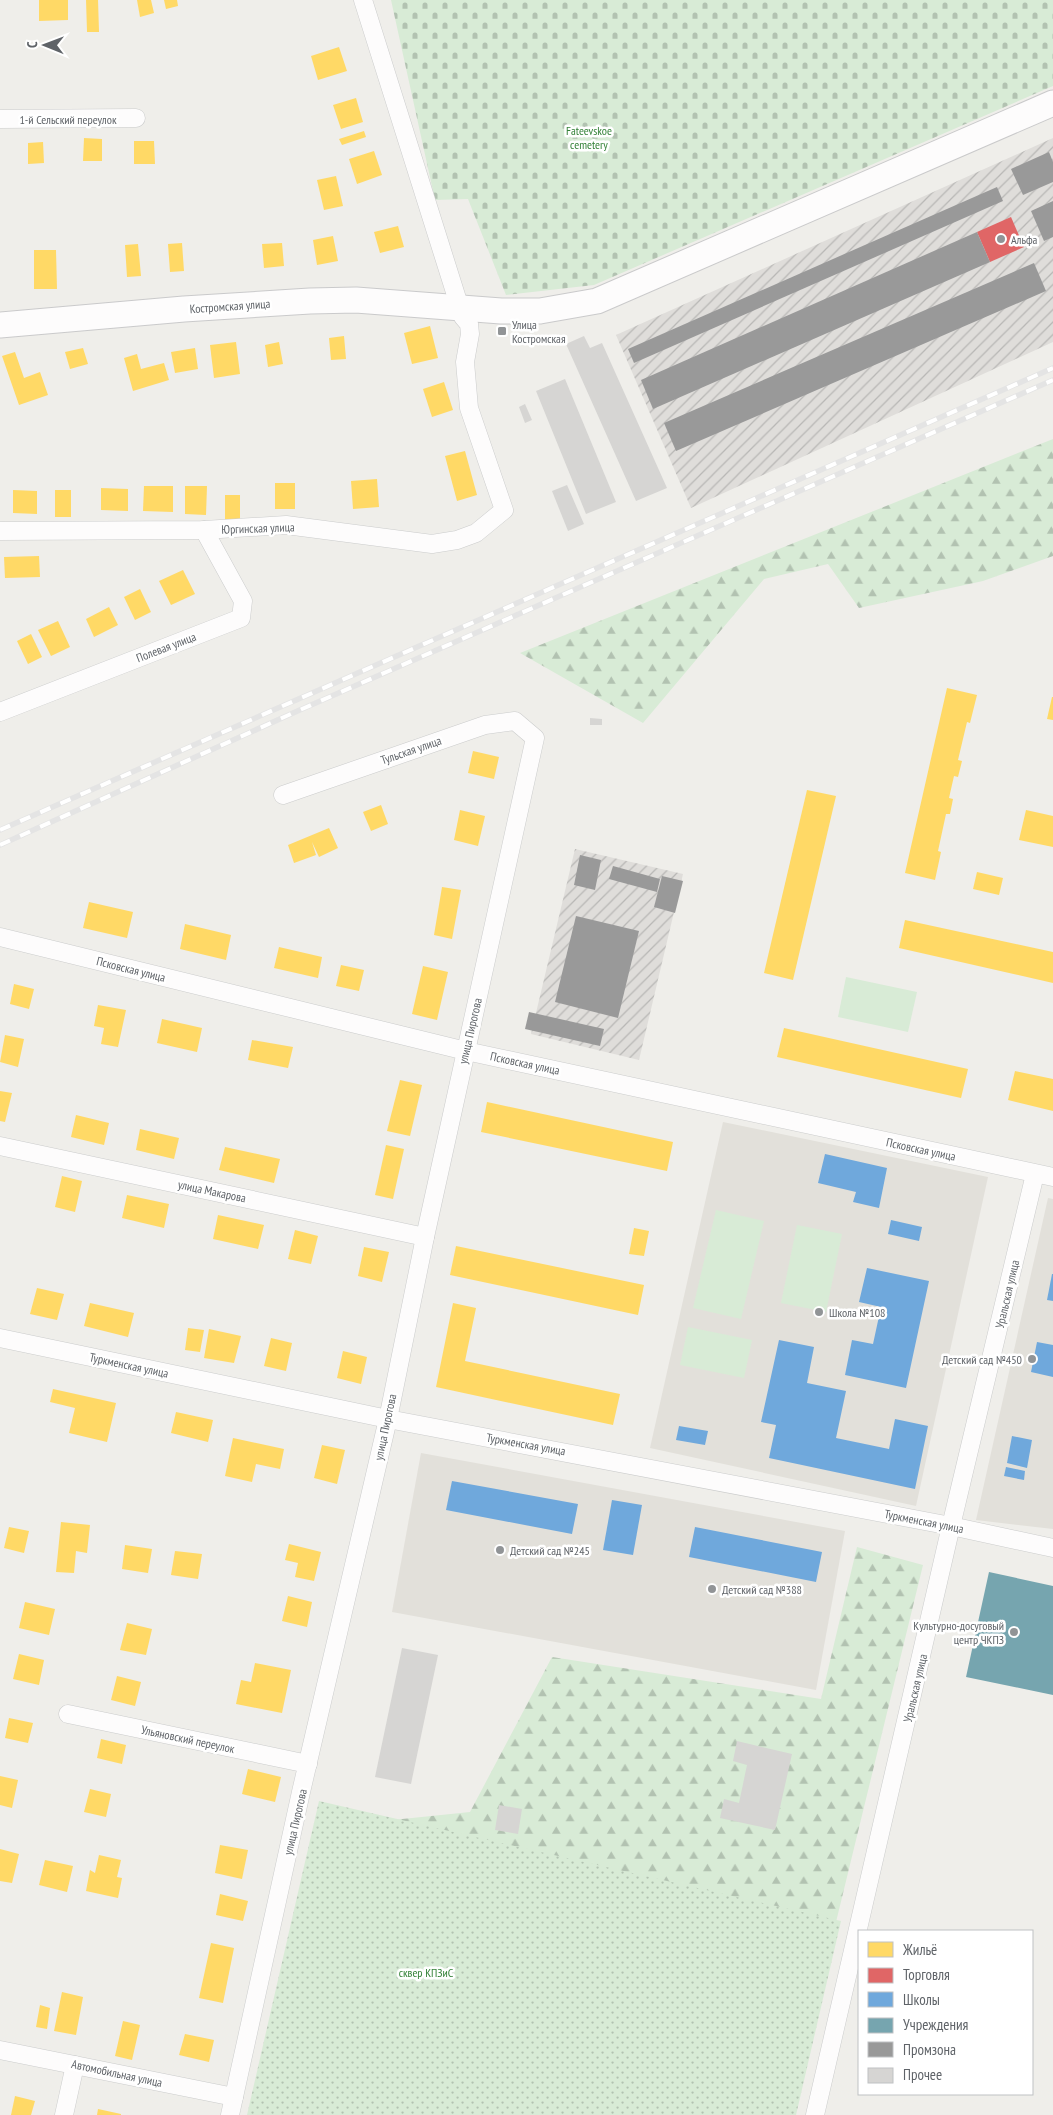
<svg xmlns="http://www.w3.org/2000/svg" width="1053" height="2115" font-family="'PT Sans Narrow',sans-serif">
  <style>
    .industrial { fill: url(#industrial-furrows) }
    .education { fill: #e2e0da }
    .forest { fill: url(#forest-firs) }
    .cemetery { fill: url(#cemetery-stones) }
    .park { fill: url(#park-dots) }
    .pitch { fill: #d8ebd6 }
    .homes { fill: #ffd966 }
    .shops { fill: #e06666 }
    .schools { fill: #6fa8dc }
    .public { fill: #76a5af }
    .industry { fill: #999 }
    .building { fill: #d6d5d3 }
    .lines { fill: none; stroke-linecap: round; stroke-linejoin: round }
    .street-casing { stroke: #cbcccc; stroke-width: 19 }
    .secondary-casing { stroke: #cacacb; stroke-width: 27 }
    .street { stroke: #fdfcfc; stroke-width: 18 }
    .secondary { stroke: #fdfcfc; stroke-width: 25 }
    .rail-casing { stroke: #e4e4e4; stroke-width: 5.5 }
    .rail { stroke: #fff; stroke-width: 4; stroke-dasharray: 11; stroke-linecap: butt }
    .poi-dot { fill: #919496; stroke: #fff; stroke-width: 2 }
    .labels { text-anchor: middle; dominant-baseline: central; stroke-width: 5; stroke-linejoin: round; paint-order: stroke }
    .street-label { font-size: 12px; fill: #5f6368; stroke: #fff }
    .park-label { font-size: 12px; fill: #348238; stroke: #fff }
    .poi-label { font-size: 12px; fill: #5f6368; stroke: #fff; text-anchor: start }
  </style>
  <defs>
    <pattern id="industrial-furrows" width="10" height="10" patternUnits="userSpaceOnUse" patternTransform="scale(1.25)"><rect width="10" height="10" fill="#dfddda"/><path d="M-1 1l2-2M0 10L10 0M9 11l2-2" fill="none" stroke="#b8b7b5"/></pattern>
    <pattern id="forest-firs" width="22" height="20" patternUnits="userSpaceOnUse" patternTransform="scale(1.25)"><rect width="22" height="20" fill="#d8ebd6"/><path d="M5 1l3.5 6h-7zM16 11l3.5 6h-7z" fill="#b2c2b1"/></pattern>
    <pattern id="cemetery-stones" width="16" height="16" patternUnits="userSpaceOnUse" patternTransform="scale(1.25)"><rect width="16" height="16" fill="#d8ebd6"/><path d="M2 7V4a2 2 0 0 1 4 0v3zM10 15v-3a2 2 0 0 1 4 0v3z" fill="#b2c2b1"/></pattern>
    <pattern id="park-dots" width="8" height="8" patternUnits="userSpaceOnUse" patternTransform="scale(1.25)"><rect width="8" height="8" fill="#d8ebd6"/><path d="M2 2h.1M6 6h.1" fill="none" stroke="#b2c2b1" stroke-width="1.8" stroke-linecap="round"/></pattern>
  </defs>
  <rect width="100%" height="100%" fill="#efeeea"/>
  <g class="industrial">
    <polygon points="1053,138 1053,342 691,508 616,335"/>
    <polygon points="575,849 683,874 639,1060 531,1034"/>
  </g>
  <g class="education">
    <polygon points="723,1122 988,1177 916,1506 650,1448"/>
    <polygon points="1048,1198 1053,1199 1053,1529 976,1520"/>
    <polygon points="421,1453 845,1531 816,1690 392,1612"/>
  </g>
  <g class="forest">
    <polygon points="1053,439 1053,556 983,581 859,608 828,564 764,579 643,723 520,653"/>
    <polygon points="857,1547 923,1565 789,2115 250,2115 315,1828 470,1812 552,1657 821,1699"/>
  </g>
  <polygon class="cemetery" points="391,0 1053,0 1053,86 594,285 506,295 468,199 435,200"/>
  <polygon class="park" points="319,1801 841,1921 796,2115 247,2115"/>
  <g class="pitch">
    <polygon points="846,977 917,992 908,1032 838,1017"/>
    <polygon points="716,1210 764,1221 741,1319 693,1308"/>
    <polygon points="797,1225 842,1234 826,1312 781,1303"/>
    <polygon points="688,1327 752,1340 744,1378 680,1365"/>
  </g>
  <g class="homes">
    <polygon points="39,0 68,0 68,20 39,21"/>
    <polygon points="86,0 98,0 99,32 87,32"/>
    <polygon points="137,0 151,0 154,13 140,17"/>
    <polygon points="164,0 177,0 178,6 166,9"/>
    <polygon points="339,47 347,71 318,80 311,56"/>
    <polygon points="356,98 363,122 341,129 333,105"/>
    <polygon points="364,131 366,137 342,145 339,139"/>
    <polygon points="84,138 102,139 102,161 83,161"/>
    <polygon points="134,141 154,141 155,164 134,164"/>
    <polygon points="43,142 44,163 28,164 28,143"/>
    <polygon points="374,151 382,175 357,184 349,159"/>
    <polygon points="336,176 343,206 324,210 317,180"/>
    <polygon points="398,226 404,247 380,253 374,232"/>
    <polygon points="333,236 338,261 317,265 313,240"/>
    <polygon points="182,243 184,271 170,272 168,244"/>
    <polygon points="282,243 284,266 264,268 262,244"/>
    <polygon points="138,244 141,276 127,277 125,245"/>
    <polygon points="34,250 56,250 57,289 34,289"/>
    <polygon points="430,326 438,358 412,364 404,333"/>
    <polygon points="344,336 346,359 331,360 329,338"/>
    <polygon points="236,342 240,374 214,378 210,345"/>
    <polygon points="279,342 283,364 268,367 265,345"/>
    <polygon points="83,348 88,364 70,369 65,352"/>
    <polygon points="195,348 198,369 175,373 171,352"/>
    <polygon points="15,352 24,378 40,372 48,395 19,405 2,356"/>
    <polygon points="137,354 141,369 164,363 169,380 133,391 124,358"/>
    <polygon points="444,382 453,410 432,417 423,389"/>
    <polygon points="465,451 477,495 457,501 445,456"/>
    <polygon points="377,479 379,507 353,509 351,481"/>
    <rect x="275" y="483" width="20" height="26"/>
    <polygon points="144,486 173,486 173,512 143,511"/>
    <polygon points="185,486 207,486 206,515 185,514"/>
    <polygon points="101,488 128,489 128,511 101,510"/>
    <polygon points="13,490 37,491 37,514 13,513"/>
    <rect x="55" y="490" width="16" height="27"/>
    <rect x="225" y="495" width="15" height="29"/>
    <polygon points="39,556 40,577 5,578 4,557"/>
    <polygon points="183,570 195,594 171,605 159,581"/>
    <polygon points="140,589 151,612 135,620 124,597"/>
    <polygon points="109,607 118,625 94,637 86,619"/>
    <polygon points="58,621 70,647 51,656 38,630"/>
    <polygon points="31,634 42,657 28,664 17,641"/>
    <polygon points="947,688 977,695 970,723 967,722 958,760 962,761 958,777 954,776 949,798 953,799 950,814 946,814 938,851 941,852 935,880 905,873"/>
    <polygon points="1052,697 1053,697 1053,720 1047,719"/>
    <polygon points="473,751 499,757 494,779 468,773"/>
    <polygon points="807,790 836,796 793,980 764,973"/>
    <polygon points="381,805 388,824 371,831 363,812"/>
    <polygon points="460,810 485,816 478,846 454,840"/>
    <polygon points="1026,810 1053,816 1053,847 1019,840"/>
    <polygon points="329,828 338,848 319,857 312,842 316,855 294,863 288,845"/>
    <polygon points="977,872 1003,878 999,895 973,889"/>
    <polygon points="442,887 461,890 452,939 434,935"/>
    <polygon points="89,902 133,912 127,938 83,928"/>
    <polygon points="905,920 1053,952 1053,983 899,948"/>
    <polygon points="185,924 231,935 226,960 180,949"/>
    <polygon points="279,947 322,957 318,978 274,968"/>
    <polygon points="341,965 364,970 359,991 336,986"/>
    <polygon points="423,966 448,972 437,1020 412,1014"/>
    <polygon points="14,984 34,989 29,1009 10,1004"/>
    <polygon points="98,1005 126,1010 118,1047 101,1044 104,1028 94,1026"/>
    <polygon points="162,1019 202,1028 197,1052 157,1043"/>
    <polygon points="784,1028 968,1069 961,1098 777,1057"/>
    <polygon points="5,1035 24,1039 18,1067 0,1062"/>
    <polygon points="252,1040 293,1047 288,1068 248,1060"/>
    <polygon points="1015,1071 1053,1079 1053,1111 1008,1100"/>
    <polygon points="400,1080 422,1085 410,1136 387,1131"/>
    <polygon points="0,1091 12,1093 5,1122 0,1121"/>
    <polygon points="487,1102 673,1142 667,1171 481,1132"/>
    <polygon points="76,1115 109,1123 104,1145 71,1137"/>
    <polygon points="140,1129 179,1138 174,1159 136,1150"/>
    <polygon points="386,1145 404,1149 393,1199 375,1195"/>
    <polygon points="225,1147 280,1159 274,1183 219,1170"/>
    <polygon points="62,1176 82,1181 75,1212 55,1207"/>
    <polygon points="127,1195 169,1204 164,1228 122,1218"/>
    <polygon points="218,1215 264,1225 258,1249 213,1239"/>
    <polygon points="634,1228 649,1231 644,1256 629,1254"/>
    <polygon points="295,1230 318,1236 311,1264 288,1259"/>
    <polygon points="456,1246 644,1285 638,1315 450,1275"/>
    <polygon points="364,1247 389,1252 382,1282 358,1276"/>
    <polygon points="37,1288 64,1294 57,1320 30,1314"/>
    <polygon points="90,1303 134,1313 128,1337 84,1326"/>
    <polygon points="453,1303 476,1308 465,1361 620,1394 613,1425 436,1387"/>
    <polygon points="188,1328 204,1330 200,1352 185,1350"/>
    <polygon points="209,1329 241,1336 234,1363 204,1358"/>
    <polygon points="271,1338 292,1343 286,1371 264,1366"/>
    <polygon points="343,1351 367,1357 361,1384 337,1378"/>
    <polygon points="53,1389 116,1403 107,1442 69,1433 75,1408 50,1402"/>
    <polygon points="176,1412 213,1420 208,1442 171,1433"/>
    <polygon points="233,1438 284,1449 280,1469 256,1464 252,1482 225,1476"/>
    <polygon points="322,1445 345,1450 337,1484 314,1478"/>
    <polygon points="61,1522 90,1525 87,1553 76,1551 74,1573 56,1572"/>
    <polygon points="9,1527 29,1531 24,1553 4,1548"/>
    <polygon points="289,1544 321,1552 314,1581 295,1577 298,1563 285,1560"/>
    <polygon points="125,1545 152,1549 148,1573 122,1569"/>
    <polygon points="175,1551 202,1554 198,1579 171,1575"/>
    <polygon points="288,1596 312,1602 307,1627 282,1621"/>
    <polygon points="25,1602 55,1609 49,1635 19,1628"/>
    <polygon points="127,1623 152,1629 146,1655 120,1650"/>
    <polygon points="19,1654 44,1660 39,1685 13,1679"/>
    <polygon points="255,1663 291,1670 282,1713 236,1704 241,1680 251,1682"/>
    <polygon points="117,1676 141,1682 135,1706 111,1700"/>
    <polygon points="9,1718 33,1723 28,1743 5,1738"/>
    <polygon points="101,1739 126,1745 122,1764 97,1758"/>
    <polygon points="248,1769 281,1777 275,1802 242,1794"/>
    <polygon points="0,1776 18,1780 12,1808 0,1805"/>
    <polygon points="90,1789 111,1794 106,1817 84,1812"/>
    <polygon points="220,1845 248,1850 242,1879 215,1873"/>
    <polygon points="0,1849 19,1854 12,1883 0,1881"/>
    <polygon points="99,1855 121,1860 117,1877 122,1878 118,1898 86,1891 90,1870 95,1873"/>
    <polygon points="45,1860 73,1866 67,1892 39,1885"/>
    <polygon points="220,1894 248,1901 243,1921 216,1915"/>
    <polygon points="211,1943 234,1948 223,2003 199,1998"/>
    <polygon points="62,1992 83,1997 76,2035 54,2031"/>
    <polygon points="40,2005 50,2008 47,2029 36,2027"/>
    <polygon points="123,2021 140,2025 132,2060 115,2056"/>
    <polygon points="185,2034 214,2040 209,2062 179,2055"/>
    <polygon points="15,2096 35,2101 31,2115 11,2115"/>
    <polygon points="98,2109 121,2114 121,2115 97,2115"/>
  </g>
  <polygon class="shops" points="1011,217 1024,247 990,262 977,232"/>
  <g class="schools">
    <polygon points="825,1154 887,1168 879,1208 853,1202 856,1192 818,1183"/>
    <polygon points="891,1220 922,1227 919,1241 888,1234"/>
    <polygon points="867,1268 929,1281 906,1388 845,1375 852,1340 873,1344 881,1307 859,1302"/>
    <polygon points="1052,1274 1053,1274 1053,1301 1047,1300"/>
    <polygon points="779,1340 814,1347 807,1383 846,1391 836,1438 889,1449 895,1419 928,1426 915,1489 769,1458 776,1425 761,1422"/>
    <polygon points="1037,1342 1053,1345 1053,1377 1031,1372"/>
    <polygon points="679,1426 708,1431 705,1445 676,1440"/>
    <polygon points="1012,1436 1032,1440 1027,1468 1007,1463"/>
    <polygon points="1006,1467 1025,1471 1024,1480 1004,1476"/>
    <polygon points="452,1481 578,1504 572,1534 446,1510"/>
    <polygon points="612,1500 642,1505 633,1555 603,1550"/>
    <polygon points="695,1527 822,1552 816,1582 689,1557"/>
  </g>
  <polygon class="public" points="989,1572 1053,1586 1053,1695 966,1677"/>
  <g class="industry">
    <polygon points="1049,152 1053,162 1053,182 1023,195 1011,169"/>
    <polygon points="997,187 1003,201 634,363 628,349"/>
    <polygon points="1053,201 1053,237 1044,241 1031,211"/>
    <polygon points="977,232 990,262 653,409 641,380"/>
    <polygon points="1034,263 1046,291 676,451 664,423"/>
    <polygon points="580,855 601,860 595,890 574,885"/>
    <polygon points="613,866 660,879 657,892 609,879"/>
    <polygon points="662,876 683,881 675,913 654,907"/>
    <polygon points="576,916 639,931 618,1018 555,1002"/>
    <polygon points="529,1012 604,1029 600,1046 525,1029"/>
  </g>
  <g class="building">
    <polygon points="584,336 590,348 602,343 667,488 636,501 566,344"/>
    <polygon points="565,379 616,502 586,514 536,391"/>
    <polygon points="525,404 532,420 525,423 519,407"/>
    <polygon points="567,485 584,524 568,531 552,491"/>
    <polygon points="590,718 602,719 602,725 590,725"/>
    <polygon points="402,1648 438,1655 411,1784 375,1777"/>
    <polygon points="737,1741 792,1754 775,1830 720,1818 724,1799 739,1803 747,1765 733,1761"/>
    <polygon points="499,1805 522,1809 518,1834 495,1830"/>
  </g>
  <g class="lines">
    <g class="street-casing">
      <g id="street">
        <polyline points="0,119 136,118"/>
        <polyline points="0,531 204,530 286,525 432,544 457,540 476,533 504,510 469,408 465,362 470,334 469,324 463,317 460,308 363,0"/>
        <polyline points="0,712 241,618 243,601 204,530"/>
        <polyline points="0,937 466,1051 1053,1177"/>
        <polyline points="0,1146 425,1237"/>
        <polyline points="0,1338 388,1419 951,1526 1053,1548"/>
        <polyline points="68,1714 308,1764"/>
        <polyline points="0,2050 234,2097"/>
        <polyline points="64,2115 75,2065"/>
        <polyline points="230,2115 301,1792 388,1419 425,1237 535,738 515,721 485,725 283,795"/>
        <polyline points="815,2115 951,1526 1035,1174"/>
      </g>
    </g>
    <g class="secondary-casing">
      <polyline id="secondary" points="0,325 184,309 310,301 356,300 501,311 540,311 597,301 1053,103"/>
    </g>
    <use href="#street" class="street"/>
    <use href="#secondary" class="secondary"/>
    <g class="rail-casing">
      <g id="rail">
        <polyline points="0,830 1053,368"/>
        <polyline points="0,845 302,709 1053,380"/>
      </g>
    </g>
    <use href="#rail" class="rail"/>
  </g>
  <g class="poi-dot">
    <circle cx="1001" cy="239" r="5"/>
    <rect x="497" y="326" width="10" height="10" rx="2.5"/>
    <circle cx="819" cy="1312" r="5"/>
    <circle cx="1032" cy="1359" r="5"/>
    <circle cx="500" cy="1550" r="5"/>
    <circle cx="712" cy="1589" r="5"/>
    <circle cx="1014" cy="1632" r="5"/>
  </g>
  <g class="labels">
    <g class="street-label">
      <text x="68" y="119">1-й Сельский переулок</text>
      <text transform="translate(230 306) rotate(-4)">Костромская улица</text>
      <text transform="translate(258 528) rotate(-2)">Юргинская улица</text>
      <text transform="translate(166 647) rotate(-21)">Полевая улица</text>
      <text transform="translate(411 750) rotate(-19)">Тульская улица</text>
      <text transform="translate(131 969) rotate(14)">Псковская улица</text>
      <text transform="translate(470 1031) rotate(-77)">улица Пирогова</text>
      <text transform="translate(525 1063) rotate(12)">Псковская улица</text>
      <text transform="translate(921 1149) rotate(12)">Псковская улица</text>
      <text transform="translate(212 1191) rotate(12)">улица Макарова</text>
      <text transform="translate(1007 1294) rotate(-77)">Уральская улица</text>
      <text transform="translate(129 1365) rotate(12)">Туркменская улица</text>
      <text transform="translate(385 1427) rotate(-78)">улица Пирогова</text>
      <text transform="translate(526 1444) rotate(10)">Туркменская улица</text>
      <text transform="translate(924 1521) rotate(11)">Туркменская улица</text>
      <text transform="translate(915 1688) rotate(-77)">Уральская улица</text>
      <text transform="translate(188 1739) rotate(12)">Ульяновский переулок</text>
      <text transform="translate(295 1822) rotate(-77)">улица Пирогова</text>
      <text transform="translate(117 2073) rotate(12)">Автомобильная улица</text>
    </g>
    <g class="park-label">
      <text x="589" y="130">Fateevskoe<tspan x="589" dy="14">cemetery</tspan></text>
      <text x="426" y="1972">сквер КПЗиС</text>
    </g>
    <g class="poi-label">
      <text x="1011" y="239">Альфа</text>
      <text x="512" y="324">Улица<tspan x="512" dy="14">Костромская</tspan></text>
      <text x="829" y="1312">Школа №108</text>
      <text x="1022" y="1359" text-anchor="end">Детский сад №450</text>
      <text x="510" y="1550">Детский сад №245</text>
      <text x="722" y="1589">Детский сад №388</text>
      <text x="1004" y="1625" text-anchor="end">Культурно-досуговый<tspan x="1004" dy="14">центр ЧКПЗ</tspan></text>
    </g>
  </g>
  <rect x="858" y="1930" width="175" height="165" fill="#ffffff" stroke="#bfc1c3"/>
  <rect x="868" y="1942" width="25" height="15" fill="#ffd966" stroke="#bfc1c3"/>
  <text x="903" y="1955" font-size="15" fill="#5f6368">Жильё</text>
  <rect x="868" y="1968" width="25" height="15" fill="#e06666" stroke="#bfc1c3"/>
  <text x="903" y="1980" font-size="15" fill="#5f6368">Торговля</text>
  <rect x="868" y="1992" width="25" height="15" fill="#6fa8dc" stroke="#bfc1c3"/>
  <text x="903" y="2005" font-size="15" fill="#5f6368">Школы</text>
  <rect x="868" y="2018" width="25" height="15" fill="#76a5af" stroke="#bfc1c3"/>
  <text x="903" y="2030" font-size="15" fill="#5f6368">Учреждения</text>
  <rect x="868" y="2042" width="25" height="15" fill="#999999" stroke="#bfc1c3"/>
  <text x="903" y="2055" font-size="15" fill="#5f6368">Промзона</text>
  <rect x="868" y="2068" width="25" height="15" fill="#d6d5d3" stroke="#bfc1c3"/>
  <text x="903" y="2080" font-size="15" fill="#5f6368">Прочее</text>
  <g transform="translate(45 45) rotate(271)" stroke="#ffffff" stroke-width="4" paint-order="stroke">
  <path d="M0-4L9 19L0 12L-9 19Z" fill="#5f6368"/>
  <text y="-8" font-size="14" font-weight="bold" text-anchor="middle" fill="#5f6368">С</text>
  </g>
</svg>
